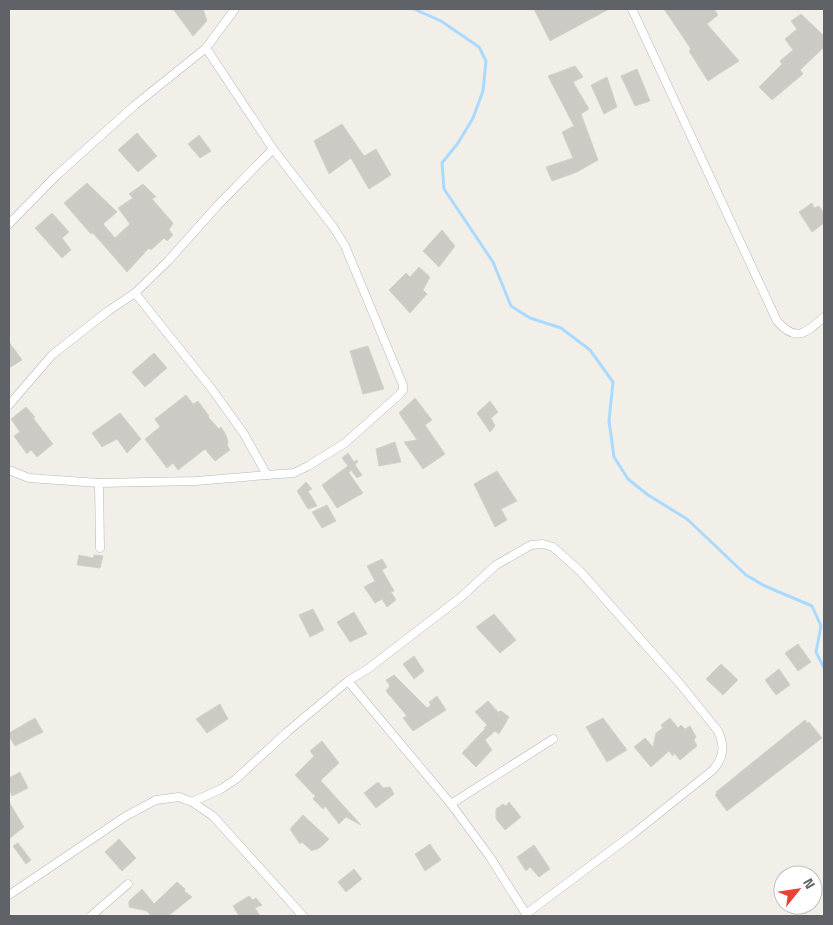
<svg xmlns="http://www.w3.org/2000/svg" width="833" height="925" font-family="'Titillium Web',sans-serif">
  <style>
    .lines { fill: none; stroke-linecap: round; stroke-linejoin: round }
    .stream { stroke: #aadaff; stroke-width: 3 }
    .building { fill: #cccac5; stroke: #d6d1c6 }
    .minor-casing { stroke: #b5b8bc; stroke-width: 9 }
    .minor { stroke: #fff; stroke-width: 8 }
  </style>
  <rect width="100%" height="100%" fill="#f1efe8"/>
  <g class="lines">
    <polyline class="stream" points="414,9 441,21 479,47 486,61 483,91 473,118 458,143 442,163 444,189 493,262 511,306 530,318 561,328 590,350 613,382 609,421 614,457 628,479 648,495 687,519 746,575 765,586 812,606 821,626 816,652 824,668"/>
  </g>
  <g class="building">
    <polygon points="173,9 203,9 207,21 193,36"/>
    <polygon points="534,9 609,9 550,41"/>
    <polygon points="664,9 714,9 718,15 707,24 739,61 708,81 689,51 691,49"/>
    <polygon points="801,14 824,36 824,47 800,70 803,74 772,100 759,87 782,64 780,61 793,50 785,39 797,29 791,21"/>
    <polygon points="575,66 583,77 573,82 589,109 581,114 598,160 577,172 552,181 546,167 573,158 562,132 574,126 548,76"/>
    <polygon points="637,69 650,101 635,106 621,76"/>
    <polygon points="607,77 617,107 604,114 591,85"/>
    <polygon points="342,124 364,156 376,149 391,175 369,189 351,158 329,174 314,141"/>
    <polygon points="137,133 157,156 138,172 118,150"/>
    <polygon points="199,135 211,151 200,158 188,144"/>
    <polygon points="87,183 117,212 103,224 115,238 130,224 118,208 133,198 129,194 143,184 156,197 152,199 173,223 169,230 173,235 167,241 164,238 151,250 149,248 127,272 93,233 91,234 64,203"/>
    <polygon points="812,203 814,208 819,206 824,213 824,223 812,232 799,212"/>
    <polygon points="52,213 69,232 62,238 71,250 62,258 35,228"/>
    <polygon points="442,230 455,246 439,267 423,251"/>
    <polygon points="419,267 430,277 423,290 427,294 410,313 389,290 406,273 410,277"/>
    <polygon points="9,342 22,360 9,368"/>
    <polygon points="368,346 384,389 363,394 350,351"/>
    <polygon points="154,353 167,368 145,387 132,372"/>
    <polygon points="186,395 193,404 198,401 209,416 208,417 219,429 221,427 226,435 228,441 227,445 230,450 215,461 205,449 178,470 173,463 167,468 145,439 160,427 155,419"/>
    <polygon points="415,398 432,420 425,425 445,454 423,469 404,442 417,440 399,413"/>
    <polygon points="490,401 498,412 491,418 495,426 490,432 477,413"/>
    <polygon points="26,407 35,417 33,418 53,444 37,457 31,450 27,454 14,436 20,432 11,419"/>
    <polygon points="120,413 141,439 127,453 117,439 102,447 92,433"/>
    <polygon points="395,442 401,462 379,466 376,449"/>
    <polygon points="348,453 354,462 357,460 358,461 355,465 362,475 357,478 351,470 349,473 363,493 337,508 322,485 348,466 342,458"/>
    <polygon points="497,471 517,501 501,509 507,520 495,527 474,484"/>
    <polygon points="306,482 312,489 308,491 317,506 308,509 297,491"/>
    <polygon points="327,505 336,521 322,528 312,512"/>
    <polygon points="79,555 93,558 94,555 103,556 100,568 77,565"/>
    <polygon points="382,559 387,567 382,570 394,591 391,592 396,600 387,607 382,599 375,603 364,587 375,581 367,566"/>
    <polygon points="313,609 324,630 310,637 299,615"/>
    <polygon points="354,612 367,634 350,642 337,622"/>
    <polygon points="494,614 516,640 500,653 476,627"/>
    <polygon points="798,644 811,662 798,671 785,653"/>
    <polygon points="414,656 424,671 414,679 403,664"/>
    <polygon points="721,664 738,680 723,695 706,679"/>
    <polygon points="779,669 790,685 776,695 765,680"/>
    <polygon points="394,675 427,708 431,705 429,702 437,696 446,710 413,731 403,718 407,716 386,691 390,686 386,680"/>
    <polygon points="488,701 498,712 501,711 509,717 499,734 495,731 485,740 492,750 476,767 462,753 485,729 484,728 487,725 475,712"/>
    <polygon points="220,704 228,719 207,733 196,719"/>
    <polygon points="35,718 43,732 15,746 9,736 9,733"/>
    <polygon points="603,718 627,750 607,762 586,727"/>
    <polygon points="670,718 678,728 681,725 685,729 690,726 696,737 694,740 697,746 680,760 674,753 673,756 669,751 651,767 634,747 645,738 653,747 656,733 663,728 661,725"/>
    <polygon points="805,720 807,723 809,722 822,738 727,811 715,795 717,793 716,792"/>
    <polygon points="322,741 339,763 322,779 321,781 361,825 346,817 339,824 325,806 323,809 313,799 315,796 295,775 314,756 310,751"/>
    <polygon points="20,772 28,788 12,796 9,788 9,778"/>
    <polygon points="378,782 383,788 390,787 394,794 376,808 364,793"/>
    <polygon points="9,802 24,827 9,839"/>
    <polygon points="509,802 521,817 505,830 496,819 496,809 503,804 506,806"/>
    <polygon points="303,815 329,839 322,846 316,850 315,849 312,851 302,842 300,844 290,829"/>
    <polygon points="119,839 136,858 122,871 105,852"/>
    <polygon points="18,843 31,860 26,864 13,846"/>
    <polygon points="430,844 441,860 425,871 415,854"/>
    <polygon points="534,845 550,869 539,877 530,867 526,871 517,857"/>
    <polygon points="354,869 362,879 346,892 338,882"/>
    <polygon points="177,882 185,889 184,891 192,897 168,916 151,916 147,911 129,907 129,901 142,889 154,904"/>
    <polygon points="249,896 253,900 256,898 262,905 255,908 260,916 239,916 233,906"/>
  </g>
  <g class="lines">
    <g class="minor-casing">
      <g id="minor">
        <path d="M632,9l145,312c19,22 29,12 47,-4"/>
        <polyline points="9,224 56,176 135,105 206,48 235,9"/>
        <polyline points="135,293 211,388 244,434 267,475 294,473 308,466 345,443 400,394 403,390 403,385 345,246 334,228 273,149"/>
        <polyline points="9,405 52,355 108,311 135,293 168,261 218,205 273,149 206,48"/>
        <polyline points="9,470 29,478 99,483 196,481 267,475"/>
        <polyline points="99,483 100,548"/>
        <polyline points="348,681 451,804 553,739"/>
        <polyline points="9,895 126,816 156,800 179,797 192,802"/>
        <polyline points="91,916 128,884"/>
        <path d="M303,916l-90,-100 -21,-14 29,-13 15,-10 51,-47 61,-51 21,-13 91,-70 36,-33 35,-20 12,-1 10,3 27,24 101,114 37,46c7,15 6,26 -5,39l-80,64 -107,80 -36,-57 -39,-53"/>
      </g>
    </g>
    <use href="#minor" class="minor"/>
  </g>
  <rect width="833" height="925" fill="none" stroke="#5f6368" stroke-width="20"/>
  <g transform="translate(798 890) rotate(60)"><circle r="24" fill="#ffffff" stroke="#bfc1c3"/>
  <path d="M0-4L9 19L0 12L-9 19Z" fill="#ea4335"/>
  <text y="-8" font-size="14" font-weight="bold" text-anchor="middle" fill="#5f6368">N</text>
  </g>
</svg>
